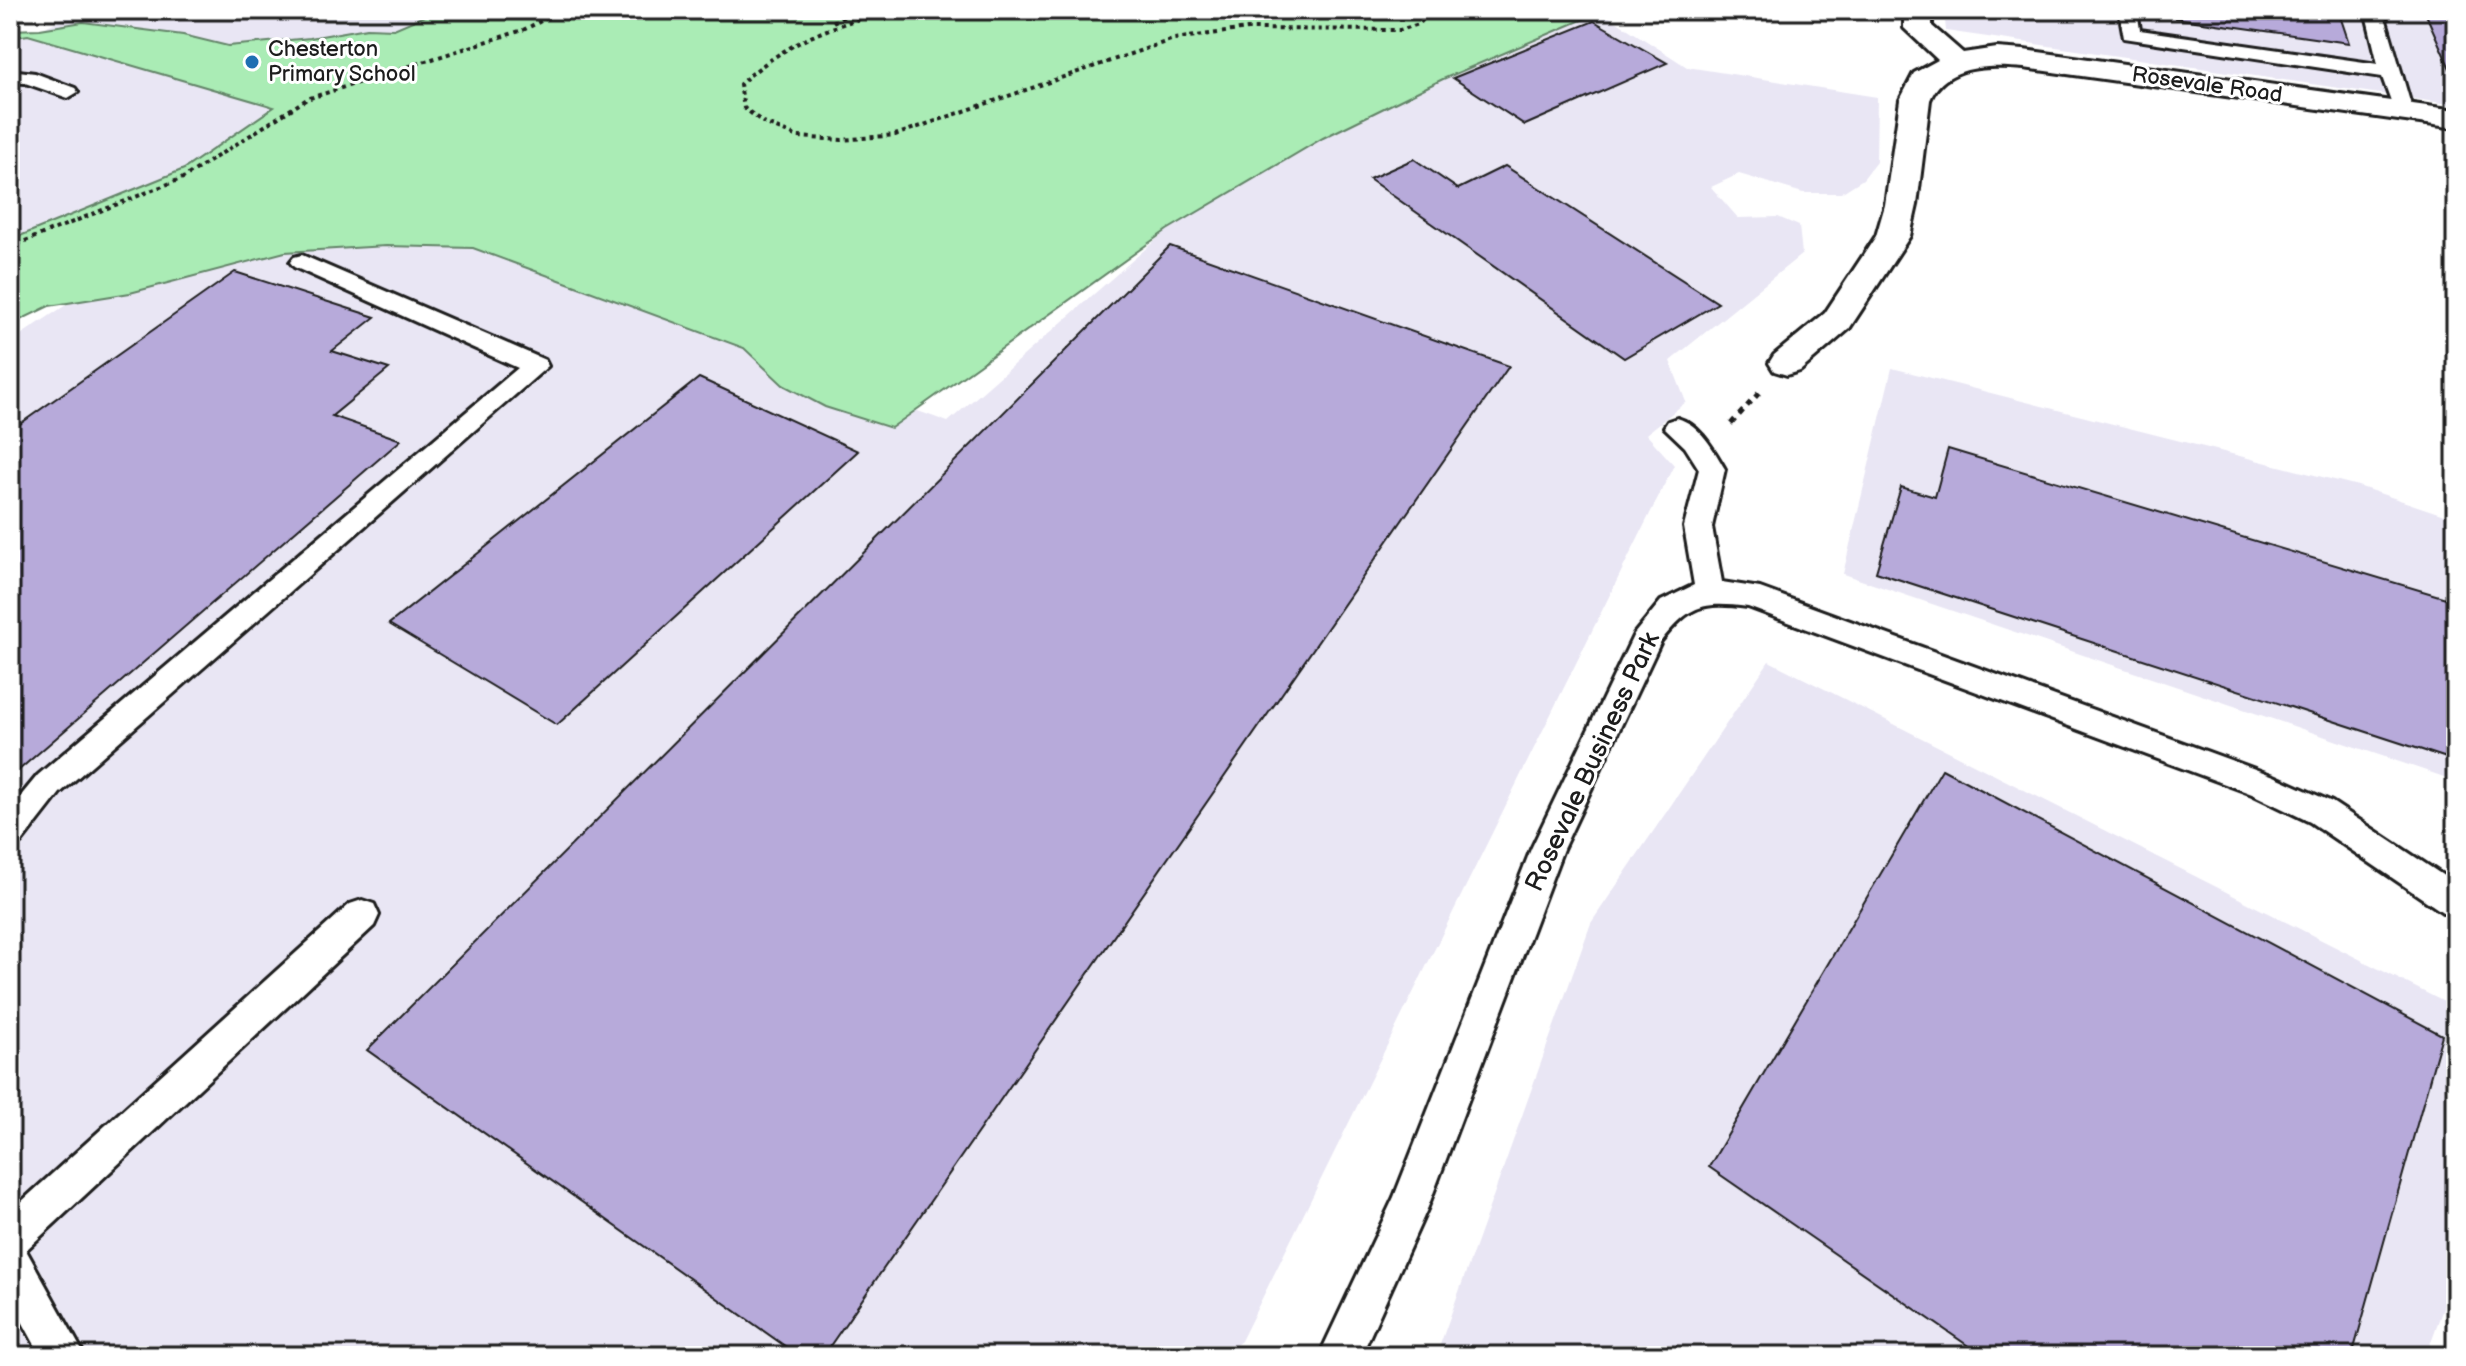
<svg xmlns="http://www.w3.org/2000/svg" width="2466" height="1366" font-family="'Balsamiq Sans',sans-serif">
  <style>
    .built { fill: #e9e6f4 }
    .green { fill: #aaecb5; stroke: #638468; stroke-width: 2 }
    .building { fill: #b7aada; stroke: #1c1c1c; stroke-width: 2 }
    .lines { fill: none; stroke-linecap: round; stroke-linejoin: round }
    .service-casing { stroke: #1c1c1c; stroke-width: 6 }
    .minor-casing { stroke: #1c1c1c; stroke-width: 6 }
    .path-far1 { stroke: #1c1c1c; stroke-width: 4; stroke-dasharray: 4 4; stroke-linecap: butt }
    .path { stroke: #1c1c1c; stroke-width: 5; stroke-dasharray: 6 6; stroke-linecap: butt }
    .service { fill: #fff; fill-rule: evenodd }
    .minor { fill: #fff; fill-rule: evenodd }
    .poi-dot { fill: #1f6fb2; stroke: #fff; stroke-width: 3 }
    .labels { text-anchor: middle; dominant-baseline: central; stroke-width: 6; stroke-linejoin: round; paint-order: stroke }
    .far-poi-label { font-size: 22px; fill: #1c1c1c; stroke: #fff; text-anchor: start }
    .far-street-label { font-size: 22px; fill: #1c1c1c; stroke: #fff }
    .street-label { font-size: 26px; fill: #1c1c1c; stroke: #fff }
  </style>
  <rect width="100%" height="100%" fill="#fff"/>
  <filter id="ink" filterUnits="userSpaceOnUse"><feTurbulence type="fractalNoise" baseFrequency=".0125" numOctaves="2"/><feDisplacementMap in="SourceGraphic" scale="16" xChannelSelector="R" yChannelSelector="G"/><feConvolveMatrix kernelMatrix="1 2 1 2 8 2 1 2 1" color-interpolation-filters="sRGB"/></filter>
  <g filter="url(#ink)">
    <g class="built">
      <polygon points="81,10 470,10 275,107 184,169 10,240 10,40 28,35"/>
      <polygon points="1944,10 2456,10 2456,105 1946,31"/>
      <polygon points="1600,11 1687,67 1877,97 1876,162 1863,179 1841,193 1803,193 1739,174 1711,187 1738,218 1778,217 1799,226 1802,254 1670,361 1686,402 1646,434 1674,465 1241,1341 1222,1356 10,1356 10,342 266,173 948,422 1167,230 1323,138 1443,79"/>
      <polygon points="1892,368 2358,486 2456,519 2456,781 1843,574"/>
      <polygon points="1769,661 2456,1008 2456,1272 2426,1356 1436,1356 1591,923"/>
    </g>
    <polygon class="green" points="438,10 1605,10 1443,79 1323,138 1167,230 891,428 825,407 783,385 744,348 473,248 386,246 285,252 130,293 49,306 10,325 10,240 184,169 274,107 28,35 10,38 10,30 40,29 83,22 183,35 228,46 310,38 367,28 394,29"/>
    <g class="building">
      <polygon points="2174,10 2338,10 2349,43 2175,18"/>
      <polygon points="2424,10 2456,10 2456,80 2455,80"/>
      <polygon points="1594,21 1667,63 1525,125 1453,78"/>
      <polygon points="1414,159 1458,189 1505,166 1718,303 1624,358 1369,179"/>
      <polygon points="1170,246 1509,366 823,1356 799,1356 367,1050"/>
      <polygon points="235,272 375,317 332,351 389,369 332,416 401,440 12,776 10,431"/>
      <polygon points="699,378 858,451 557,725 389,624"/>
      <polygon points="1948,449 2456,601 2456,761 1876,572 1901,487 1935,497"/>
      <polygon points="1942,769 2442,1035 2352,1356 1983,1356 1709,1167"/>
    </g>
    <g class="lines">
      <g class="service-casing">
        <g id="service">
          <polygon points="2119,10 2137,10 2140,30 2378,64 2365,10 2383,10 2413,112 2410,116 2396,116 2382,77 2124,38"/>
          <polygon points="10,70 35,73 75,88 78,92 68,98 25,83 10,82"/>
          <polygon points="302,255 545,360 548,366 60,793 21,843 10,847 10,809 38,775 518,368 294,267 290,262 294,257"/>
          <path d="M1677,418c24,7 36,31 48,51l-13,58 10,55 38,6 514,188 58,26 124,82v33l-12,-4 -134,-91 -58,-28 -504,-187c-46,-6 -58,-2 -87,34l-98,208 -135,358 -67,149h-42l75,-159 137,-348 103,-215 27,-33 33,-16 -10,-58 15,-58 -14,-22 -21,-20 4,-6z"/>
          <polygon points="362,900 374,904 379,915 374,926 26,1250 85,1356 41,1356 10,1299 10,1212 350,904"/>
        </g>
      </g>
      <g class="minor-casing">
        <path id="minor" d="M1904,10h28v16l31,27 34,-5 27,2 432,60v18l-432,-60c-34,-3 -79,-4 -94,32l-13,105 -7,31 -61,93 -49,42 -13,4 -13,-4 -5,-8 5,-8 51,-42 51,-77 9,-31 15,-105 14,-27 24,-13 -34,-32z"/>
      </g>
      <g class="path-far1">
        <path d="M890,10c-58,15 -105,33 -150,74l4,24 20,15 34,14 44,3 53,-5 279,-96 73,-10 153,1 19,-6 13,-14"/>
        <polyline points="833,22 857,10"/>
        <polyline points="10,247 183,178 307,99 523,30 563,10"/>
      </g>
      <polyline class="path" points="1731,424 1759,393"/>
      <use href="#service" class="service"/>
      <use href="#minor" class="minor"/>
    </g>
  </g>
  <circle class="poi-dot" cx="252" cy="62" r="8"/>
  <g class="labels">
    <g class="far-poi-label">
      <text x="268" y="49">Chesterton<tspan x="268" dy="25">Primary School</tspan></text>
    </g>
    <g class="far-street-label">
      <text transform="translate(2207 85) rotate(8)">Rosevale Road</text>
    </g>
    <g class="street-label">
      <text transform="translate(1593 762) rotate(-65)">Rosevale Business Park</text>
    </g>
  </g>
  <rect width="2466" height="1366" fill="none" stroke="#fff" stroke-width="40"/>
  <rect x="20" y="20" width="2426" height="1326" fill="none" stroke="#1c1c1c" stroke-width="3" filter="url(#ink)"/>
</svg>
